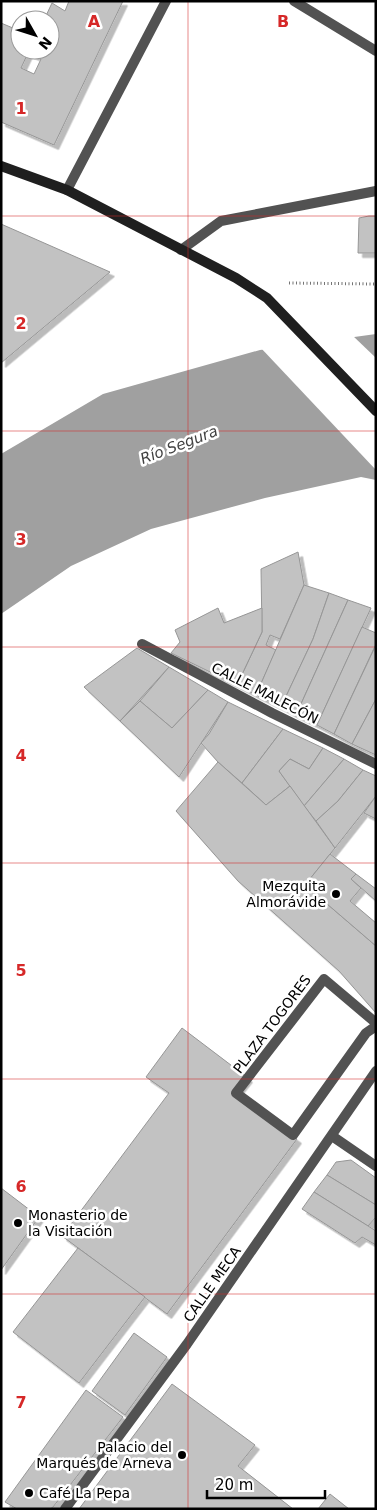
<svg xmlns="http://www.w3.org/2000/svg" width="377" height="1510" font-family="'DejaVu Sans',sans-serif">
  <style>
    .water { fill: #a0a0a0 }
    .pier { fill: #fff }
    .building { fill: #c2c2c2; stroke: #969696; fill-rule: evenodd; filter: url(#shadow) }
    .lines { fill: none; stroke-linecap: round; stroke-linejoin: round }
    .path { stroke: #747474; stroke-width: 3; stroke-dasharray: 1 2.5; stroke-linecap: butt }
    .lane { stroke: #525252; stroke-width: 10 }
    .street { stroke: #525252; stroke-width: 10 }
    .secondary { stroke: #1f1f1f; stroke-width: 10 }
    .grid { fill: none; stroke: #d62828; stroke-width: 1; stroke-opacity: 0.55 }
    .poi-dot { fill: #000; stroke: #fff; stroke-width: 2 }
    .labels { text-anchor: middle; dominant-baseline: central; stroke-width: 5; stroke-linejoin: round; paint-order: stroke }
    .street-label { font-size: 14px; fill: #000; stroke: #fff }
    .poi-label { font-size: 14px; fill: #000; stroke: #fff; text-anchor: end }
    .water-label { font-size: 15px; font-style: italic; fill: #414141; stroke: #fff }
    .grid-label { font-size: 16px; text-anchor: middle; font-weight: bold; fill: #d62828; stroke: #fff; stroke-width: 5; stroke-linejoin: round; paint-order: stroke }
  </style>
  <defs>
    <filter id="shadow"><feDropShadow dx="4.5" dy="4.5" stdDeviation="0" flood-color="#0004"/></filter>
  </defs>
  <rect width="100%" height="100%" fill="#fff"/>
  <polygon class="water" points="376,334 376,480 361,477 265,498 151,529 71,566 1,614 1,454 103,394 260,350"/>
  <polygon class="pier" points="352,335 376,358 376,470 260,347"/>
  <g class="building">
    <path d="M69,1h54l-69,144 -53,-23v-99l19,8v19h30v-9l7,-14 -7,-4v-3h-6l8,-17 13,8zM28,53l13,6 -7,15 -13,-6z"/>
    <polygon points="369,216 376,216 376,253 358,253 359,218"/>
    <polygon points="1,224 110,272 1,363"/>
    <polygon points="298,552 304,585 280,639 270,635 266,645 276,650 256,695 237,685 262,632 261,569"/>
    <polygon points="304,585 329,593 313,639 281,707 256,695"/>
    <polygon points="329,593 348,600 296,715 281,707 313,639"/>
    <polygon points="348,600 371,608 317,725 296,715"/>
    <polygon points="218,608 224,623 262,608 262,632 237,685 171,653 180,642 175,630"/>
    <polygon points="362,627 376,633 376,644 334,734 317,725"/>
    <polygon points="375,647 376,699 352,744 334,734"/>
    <polygon points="137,648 169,667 120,721 84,687"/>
    <polygon points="169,667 208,690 172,728 140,701"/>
    <polygon points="208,690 228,702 179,777 120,721 140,701 172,728"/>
    <polygon points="376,699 376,755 352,744"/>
    <polygon points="228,702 283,729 242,783 218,762 201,743 209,734"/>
    <polygon points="283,729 323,748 309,769 290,759 279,771 290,786 266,805 242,783"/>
    <polygon points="323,748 344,759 304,806 279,771 290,759 309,769"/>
    <polygon points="344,759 363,770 338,801 316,821 304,806"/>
    <polygon points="218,762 266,805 290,786 335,848 305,885 376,946 376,1013 339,971 238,881 176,811"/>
    <polygon points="363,770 376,776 376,796 335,848 316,821 338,801"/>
    <polygon points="376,796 376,819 364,813"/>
    <polygon points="330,854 356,874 351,879 361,888 350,901 376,923 376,946 305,885"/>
    <polygon points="356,874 376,889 376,901 351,879"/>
    <polygon points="182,1028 248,1078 236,1093 297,1139 167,1314 62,1236 169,1093 146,1077"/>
    <polygon points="351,1160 376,1178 376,1205 327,1175 336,1162"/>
    <polygon points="327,1175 376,1205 376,1217 368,1226 314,1192"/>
    <polygon points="1,1188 39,1217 1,1270"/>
    <polygon points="314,1192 376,1231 376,1245 362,1237 355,1243 302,1209"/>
    <polygon points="78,1248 145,1297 79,1383 13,1332"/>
    <polygon points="134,1333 167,1357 125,1415 92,1391"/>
    <polygon points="172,1384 255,1445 238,1466 293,1509 79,1509"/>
    <polygon points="86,1390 123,1417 53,1507 50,1509 17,1509 5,1502"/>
    <polygon points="330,1494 349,1509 318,1509"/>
  </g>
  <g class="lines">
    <polyline class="path" points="289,283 376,284"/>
    <polyline class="lane" points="332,1136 376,1166"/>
    <g class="street">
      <polyline points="294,1 376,51"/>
      <polyline points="67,190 166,1"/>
      <polyline points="181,250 221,221 376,191"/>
      <polyline points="142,644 272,713 376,764"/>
      <polyline points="376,1023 324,979 236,1093 293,1135 366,1033 376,1026"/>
      <polyline points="65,1509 187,1344 376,1071"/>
    </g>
    <polyline class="secondary" points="1,166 67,190 236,278 267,298 376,411"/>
  </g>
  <path class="grid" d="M188,1v1508M1,216h375M1,431h375M1,647h375M1,863h375M1,1079h375M1,1294h375"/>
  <g class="poi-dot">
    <circle cx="336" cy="894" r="5"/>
    <circle cx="18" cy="1223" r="5"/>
    <circle cx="182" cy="1455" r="5"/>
    <circle cx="29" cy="1493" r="5"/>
  </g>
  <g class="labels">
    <g class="street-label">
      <text transform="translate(265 693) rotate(27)">CALLE MALECÓN</text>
      <text transform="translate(272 1024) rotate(-53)">PLAZA TOGORES</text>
      <text transform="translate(212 1284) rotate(-55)">CALLE MECA</text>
    </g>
    <g class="poi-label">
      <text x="326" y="886">Mezquita<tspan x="326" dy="16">Almorávide</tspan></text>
      <text x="28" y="1215" text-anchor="start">Monasterio de<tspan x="28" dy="16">la Visitación</tspan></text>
      <text x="172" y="1447">Palacio del<tspan x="172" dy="16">Marqués de Arneva</tspan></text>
      <text x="39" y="1493" text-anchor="start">Café La Pepa</text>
    </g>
    <g class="water-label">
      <text transform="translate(179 445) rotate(-21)">Río Segura</text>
    </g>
  </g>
  <g class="grid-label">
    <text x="94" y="27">A</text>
    <text x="283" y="27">B</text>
    <text x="21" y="114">1</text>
    <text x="21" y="329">2</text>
    <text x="21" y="545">3</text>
    <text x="21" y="761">4</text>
    <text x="21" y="976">5</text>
    <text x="21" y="1192">6</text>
    <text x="21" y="1408">7</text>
  </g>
  <rect width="377" height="1510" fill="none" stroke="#000000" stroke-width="5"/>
  <g transform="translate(35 35) rotate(129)"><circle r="24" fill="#ffffff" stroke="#999999"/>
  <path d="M0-4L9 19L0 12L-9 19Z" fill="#000000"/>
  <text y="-8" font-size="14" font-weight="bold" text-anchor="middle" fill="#000000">N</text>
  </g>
  <path d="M207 1490v8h118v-8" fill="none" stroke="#000000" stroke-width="2.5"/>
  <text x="215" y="1490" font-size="15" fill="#000000" stroke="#ffffff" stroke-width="4" paint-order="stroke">20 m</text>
</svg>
